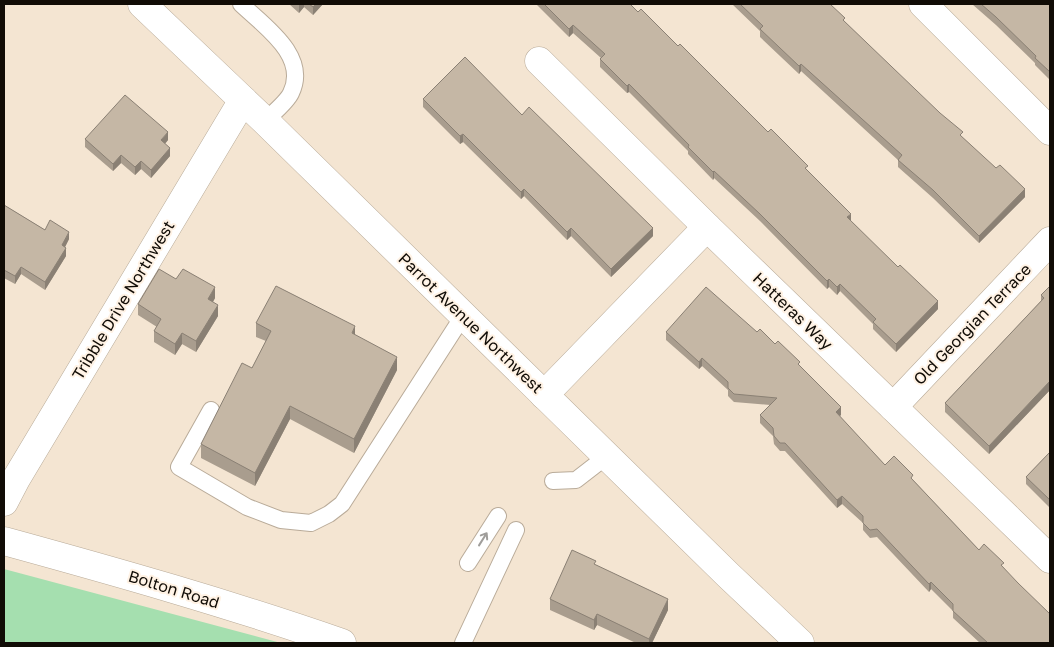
<svg xmlns="http://www.w3.org/2000/svg" width="1054" height="647" font-family="'Golos Text',sans-serif">
  <style>
    .green { fill: #a5dfaf }
    .lines { fill: none; stroke-linecap: round; stroke-linejoin: round }
    .lane-casing { stroke: #b9ab99; stroke-width: 18 }
    .street-casing { stroke: #b9ab99; stroke-width: 29 }
    .secondary-casing { stroke: #b9ab99; stroke-width: 29 }
    .lane { stroke: #fff; stroke-width: 16 }
    .street { stroke: #fff; stroke-width: 28 }
    .secondary { stroke: #fff; stroke-width: 28 }
    .wall { fill: #a99d8e }
    .shaded-wall { fill: #8a8074 }
    .building { fill: #c5b7a5; stroke: #8a8074 }
    .oneway { stroke: #a09e9b }
    .labels { text-anchor: middle; dominant-baseline: central; stroke-width: 4; stroke-linejoin: round; paint-order: stroke }
    .street-label { font-size: 16px; fill: #110c06; stroke: #fff2e4 }
  </style>
  <rect width="100%" height="100%" fill="#f4e5d2"/>
  <polygon class="green" points="4,569 281,643 4,643"/>
  <g class="lines">
    <g class="lane-casing">
      <g id="lane">
        <path d="M241,4c23,22 68,52 50,89 -4,9 -19,21 -26,28"/>
        <polyline points="211,410 179,467 247,507 281,520 311,523 329,514 342,504 463,316"/>
        <polyline points="553,481 576,480 607,456"/>
        <polyline points="468,563 498,516"/>
        <polyline points="463,643 516,530"/>
      </g>
    </g>
    <g class="street-casing">
      <g id="street">
        <polyline points="142,4 265,121 728,575 800,643"/>
        <polyline points="923,4 1050,131"/>
        <polyline points="539,61 707,227 1050,559"/>
        <polyline points="544,395 707,227"/>
        <polyline points="893,407 1050,241"/>
        <polyline points="4,502 16,479 243,100"/>
      </g>
    </g>
    <g class="secondary-casing">
      <path id="secondary" d="M4,541c113,31 226,63 338,102"/>
    </g>
    <use href="#lane" class="lane"/>
    <use href="#street" class="street"/>
    <use href="#secondary" class="secondary"/>
  </g>
  <g class="wall">
    <polygon points="289,4 323,4 313,15 304,7 299,13"/>
    <polygon points="536,4 630,4 638,12 808,171 851,221 938,309 896,352 873,329 873,324 840,291 837,295 829,287 827,289 760,221 714,178 713,180 688,154 688,151 629,92 627,93 600,67 600,59 601,58 573,33 569,37"/>
    <polygon points="732,4 830,4 845,22 963,138 1025,197 979,243 933,198 898,167 898,160 801,71 799,74 760,37 760,31"/>
    <polygon points="972,4 1050,4 1050,80 1035,65 1035,63 996,25"/>
    <polygon points="423,99 522,115 653,236 611,277 571,236 567,240 524,196 521,199 463,142 460,144 423,107"/>
    <polygon points="85,139 168,140 165,144 170,156 151,178 141,169 135,175 121,163 113,171 85,147"/>
    <polygon points="4,205 45,230 69,239 65,247 66,256 45,290 21,274 15,284 4,278"/>
    <polygon points="176,279 215,298 213,302 218,316 196,352 182,344 175,355 154,342 154,331 157,327 138,315 138,304"/>
    <polygon points="1050,286 1050,390 989,454 945,412 945,403 1041,301 1041,295"/>
    <polygon points="256,323 355,335 397,370 354,453 290,419 255,486 201,458 201,444 252,368 266,341 256,337"/>
    <polygon points="666,332 757,332 775,344 800,366 841,415 839,416 885,465 913,480 979,550 1004,568 1050,643 980,643 953,618 953,611 931,589 929,592 877,537 870,538 863,530 863,523 842,504 837,508 785,451 780,451 774,444 773,436 760,423 760,415 770,405 734,402 728,396 728,390 702,366 699,369 666,340"/>
    <polygon points="1050,452 1050,508 1026,484 1026,477"/>
    <polygon points="596,565 668,610 652,643 636,643 597,625 594,630 550,610 550,599"/>
  </g>
  <g class="shaded-wall">
    <polygon points="300,4 304,4 304,7 299,13 299,5"/>
    <polygon points="316,4 323,4 313,15 313,7"/>
    <polygon points="573,25 573,33 569,37 569,29"/>
    <polygon points="801,64 801,71 799,74 799,66"/>
    <polygon points="629,84 629,92 627,93 627,86"/>
    <polygon points="168,132 168,140 161,148 161,140"/>
    <polygon points="463,134 463,142 460,144 460,136"/>
    <polygon points="170,148 170,156 151,178 151,170"/>
    <polygon points="121,155 121,163 113,171 113,164"/>
    <polygon points="141,161 141,169 135,175 135,167"/>
    <polygon points="714,171 714,178 713,180 713,172"/>
    <polygon points="524,189 524,196 521,199 521,192"/>
    <polygon points="1025,189 1025,197 979,243 979,236"/>
    <polygon points="851,214 851,222 847,217"/>
    <polygon points="571,228 571,236 567,240 567,232"/>
    <polygon points="653,228 653,236 611,277 611,269"/>
    <polygon points="69,232 69,239 62,253 62,245"/>
    <polygon points="66,248 66,256 45,290 45,282"/>
    <polygon points="21,267 21,274 15,284 15,276"/>
    <polygon points="829,279 829,287 827,289 827,281"/>
    <polygon points="840,284 840,291 837,295 837,287"/>
    <polygon points="215,287 215,298 208,310 208,299"/>
    <polygon points="938,301 938,309 896,352 896,344"/>
    <polygon points="218,305 218,316 196,352 196,341"/>
    <polygon points="355,326 355,340 352,333"/>
    <polygon points="182,333 182,344 175,355 175,344"/>
    <polygon points="397,357 397,370 354,453 354,439"/>
    <polygon points="702,358 702,366 699,369 699,362"/>
    <polygon points="1050,381 1050,390 989,454 989,446"/>
    <polygon points="290,406 290,419 255,486 255,473"/>
    <polygon points="841,407 841,415 836,420 836,412"/>
    <polygon points="842,496 842,504 837,508 837,500"/>
    <polygon points="931,582 931,589 929,592 929,584"/>
    <polygon points="668,599 668,610 652,643 649,643 649,639"/>
    <polygon points="597,614 597,625 594,630 594,620"/>
  </g>
  <g class="building">
    <polygon points="309,4 316,4 313,7"/>
    <polygon points="544,4 630,4 638,12 641,9 678,46 680,44 768,132 771,129 808,166 805,168 851,214 847,217 898,267 900,265 938,301 896,344 873,322 876,319 840,284 837,287 829,279 827,281 760,214 714,171 713,172 688,147 689,145 629,84 627,86 600,59 605,54 573,25 569,29"/>
    <polygon points="740,4 830,4 845,18 843,20 940,113 963,132 960,135 996,168 1000,165 1025,189 979,236 933,190 898,160 902,155 801,64 799,66 760,29 763,26"/>
    <polygon points="981,4 1050,4 1050,72 1035,58 1036,56 996,17"/>
    <polygon points="465,57 522,115 529,107 653,228 611,269 571,228 567,232 524,189 521,192 463,134 460,136 423,99"/>
    <polygon points="125,95 168,132 161,140 170,148 151,170 141,161 135,167 121,155 113,164 85,139"/>
    <polygon points="4,205 45,230 50,220 69,232 62,245 66,248 45,282 21,267 15,276 4,270"/>
    <polygon points="159,269 176,279 183,269 215,287 208,299 218,305 196,341 182,333 175,344 154,331 161,319 138,304"/>
    <polygon points="276,286 355,326 352,333 397,357 354,439 290,406 255,473 201,444 242,363 252,368 271,331 256,323"/>
    <polygon points="1050,286 1050,381 989,446 945,403 1044,298 1041,295"/>
    <polygon points="706,287 757,332 760,329 775,344 778,341 800,362 798,364 841,407 836,412 885,465 894,456 913,475 911,478 979,550 984,544 1004,563 1001,565 1018,583 1050,614 1050,643 988,643 953,611 953,604 931,582 929,584 877,529 870,530 863,523 863,516 842,496 837,500 785,443 780,443 774,436 773,428 760,415 777,398 734,394 728,388 728,382 702,358 699,362 666,332"/>
    <polygon points="1050,452 1050,500 1026,477"/>
    <polygon points="572,550 596,561 594,564 668,599 649,639 597,614 594,620 550,599"/>
  </g>
  <defs><path id="oneway-shaft" d="M-6 0H5M1.5-3L5.5 0L1.5 3" fill="none" stroke-width="1.6" stroke-linecap="round" stroke-linejoin="round" transform="scale(1.25)"/></defs>
  <use class="oneway" href="#oneway-shaft" transform="translate(483 539) rotate(-58)"/>
  <g class="labels">
    <g class="street-label">
      <text transform="translate(123 300) rotate(-59)">Tribble Drive Northwest</text>
      <text transform="translate(793 311) rotate(44)">Hatteras Way</text>
      <text transform="translate(471 323) rotate(44)">Parrot Avenue Northwest</text>
      <text transform="translate(972 324) rotate(-46)">Old Georgian Terrace</text>
      <text transform="translate(174 589) rotate(17)">Bolton Road</text>
    </g>
  </g>
  <rect width="1054" height="647" fill="none" stroke="#110c06" stroke-width="10"/>
</svg>
